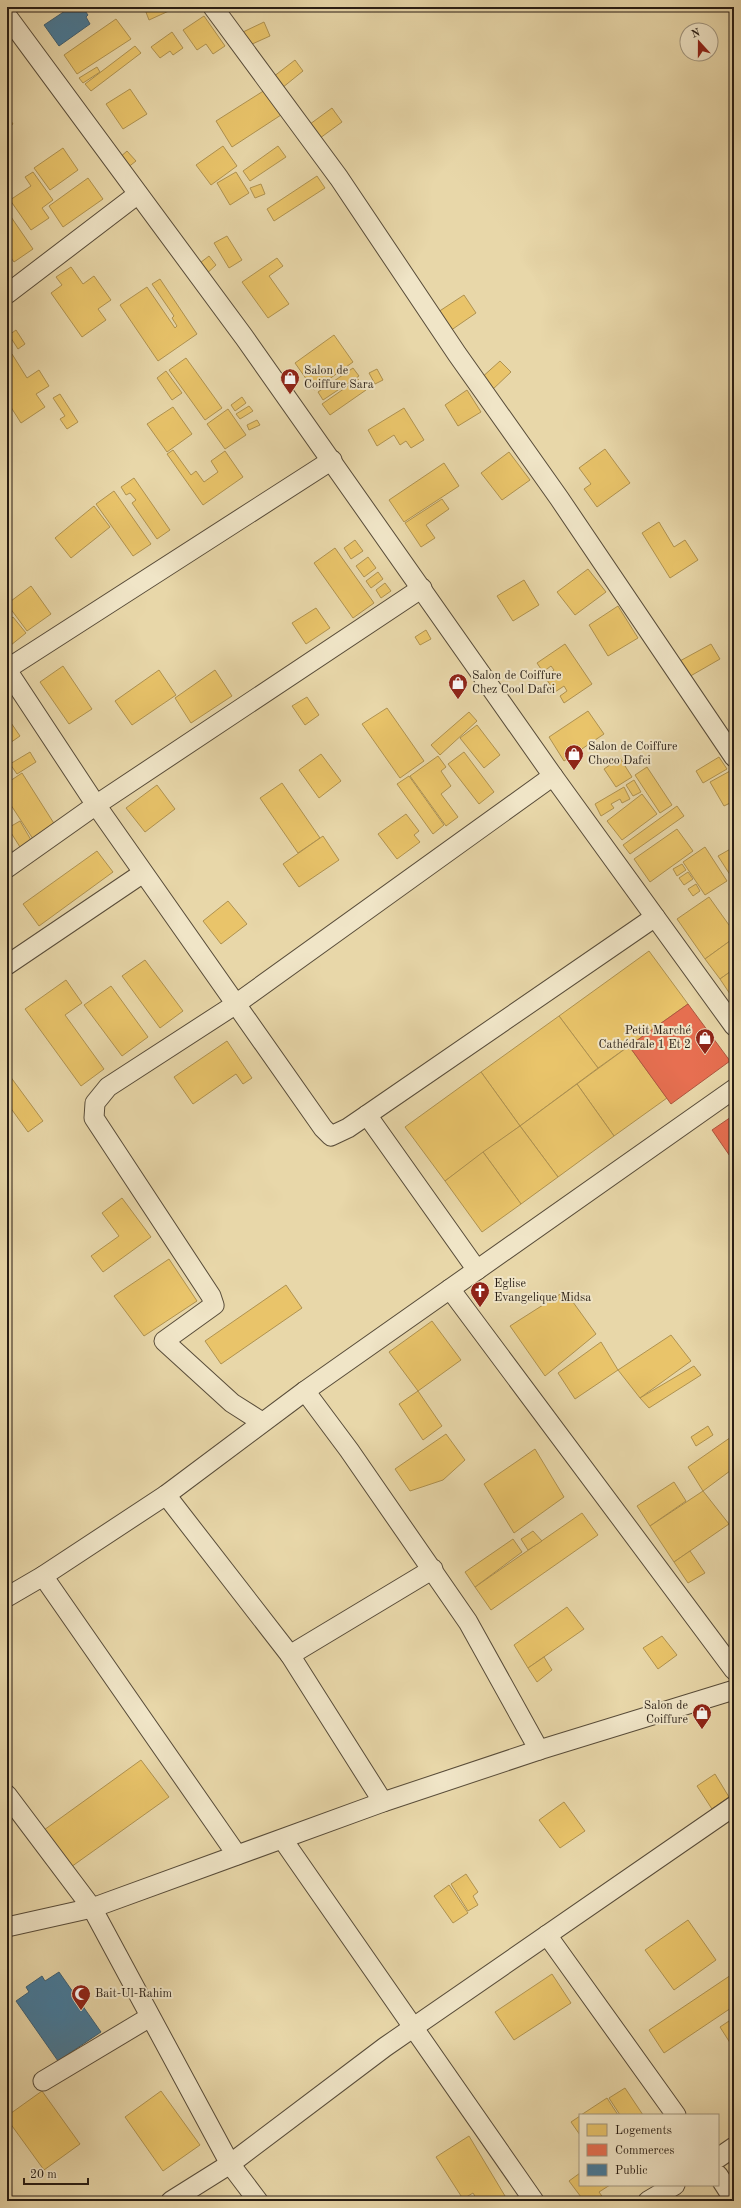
<svg xmlns="http://www.w3.org/2000/svg" width="741" height="2208" font-family="'Old Standard TT',serif">
  <style>
    .homes { fill: #e9c46a; stroke: #af9250 }
    .shops { fill: #e76f51; stroke: #ae563f }
    .public { fill: #457b9d; stroke: #3c5f74 }
    .lines { fill: none; stroke-linecap: round; stroke-linejoin: round }
    .minor-casing { stroke: #584c39; stroke-width: 21 }
    .minor { stroke: #f0e5c7; stroke-width: 19 }
    .labels { text-anchor: middle; dominant-baseline: central; stroke-width: 4; stroke-linejoin: round; paint-order: stroke }
    .poi-label { font-size: 12px; fill: #281d14; stroke: #f0e5c7; text-anchor: start }
  </style>
  <rect width="100%" height="100%" fill="#e8d7a9"/>
  <filter id="stains"><feTurbulence type="fractalNoise" baseFrequency=".005" numOctaves="4"/><feColorMatrix values="0 0 0 0 .2 0 0 0 0 .09 0 0 0 0 .02 0 0 0 .5 -.17"/></filter>
  <radialGradient id="worn" r=".72"><stop offset=".6" stop-color="#630" stop-opacity="0"/><stop offset="1" stop-color="#630" stop-opacity=".3"/></radialGradient>
  <g class="homes">
    <polygon points="144,7 170,7 171,10 149,20"/>
    <polygon points="204,16 225,46 213,54 206,44 197,50 183,30"/>
    <polygon points="116,19 131,39 77,74 64,55"/>
    <polygon points="264,22 270,36 250,45 243,32"/>
    <polygon points="172,32 183,48 173,55 170,51 160,58 151,47"/>
    <polygon points="135,46 141,53 91,91 85,84"/>
    <polygon points="295,60 303,71 282,88 273,77"/>
    <polygon points="97,67 100,72 83,83 79,78"/>
    <polygon points="130,89 147,114 123,129 106,104"/>
    <polygon points="265,90 281,115 232,147 216,121"/>
    <polygon points="332,108 342,122 316,141 306,127"/>
    <polygon points="7,115 13,124 7,128"/>
    <polygon points="223,146 237,166 211,185 196,165"/>
    <polygon points="278,146 286,157 250,181 243,171"/>
    <polygon points="63,148 78,170 50,190 34,168"/>
    <polygon points="127,151 136,161 127,168 119,158"/>
    <polygon points="33,172 53,200 42,208 49,218 31,230 10,200 31,186 25,177"/>
    <polygon points="236,172 249,193 230,205 217,183"/>
    <polygon points="317,176 325,188 274,221 267,209"/>
    <polygon points="88,178 103,199 63,227 49,206"/>
    <polygon points="261,184 265,194 255,198 250,188"/>
    <polygon points="7,211 33,249 14,262 7,252"/>
    <polygon points="227,236 242,260 229,268 214,243"/>
    <polygon points="209,256 216,265 204,276 196,266"/>
    <polygon points="277,258 283,266 269,276 289,304 268,318 242,282"/>
    <polygon points="71,267 83,284 94,276 111,300 98,309 106,320 82,337 51,293 62,285 56,277"/>
    <polygon points="160,279 197,334 158,361 120,305 147,287 175,328 177,326 172,318 174,316 152,284"/>
    <polygon points="464,295 476,313 447,333 435,314"/>
    <polygon points="16,330 25,344 18,349 9,335"/>
    <polygon points="334,335 353,362 314,390 295,363"/>
    <polygon points="12,354 27,378 39,370 49,386 36,394 45,407 21,423 7,401 7,357"/>
    <polygon points="186,358 222,408 205,420 169,370"/>
    <polygon points="500,361 511,372 491,391 480,379"/>
    <polygon points="353,368 359,376 323,400 318,392"/>
    <polygon points="377,369 383,380 375,384 369,373"/>
    <polygon points="166,371 182,393 172,400 157,378"/>
    <polygon points="358,379 366,390 330,415 322,404"/>
    <polygon points="467,390 481,412 458,426 445,405"/>
    <polygon points="60,394 78,422 67,429 60,419 65,416 53,398"/>
    <polygon points="242,397 246,403 235,411 231,405"/>
    <polygon points="249,406 253,411 240,419 236,414"/>
    <polygon points="173,407 192,434 167,452 147,424"/>
    <polygon points="404,408 424,440 411,448 406,441 400,445 394,435 377,446 368,430"/>
    <polygon points="228,409 246,435 225,449 207,424"/>
    <polygon points="257,420 260,425 249,430 247,425"/>
    <polygon points="605,449 630,483 597,507 584,489 591,484 579,468"/>
    <polygon points="173,450 191,475 196,471 204,482 218,472 211,461 225,451 243,477 203,505 167,454"/>
    <polygon points="509,452 530,480 502,500 481,473"/>
    <polygon points="444,463 459,486 404,522 389,500"/>
    <polygon points="134,478 170,530 157,539 132,503 136,500 130,493 126,495 121,487"/>
    <polygon points="114,491 151,544 133,556 96,504"/>
    <polygon points="442,499 449,509 426,525 435,538 421,547 405,523"/>
    <polygon points="94,506 110,527 71,558 55,538"/>
    <polygon points="659,522 674,547 685,540 698,560 670,578 642,533"/>
    <polygon points="355,540 363,551 351,559 344,548"/>
    <polygon points="335,548 374,603 353,618 314,563"/>
    <polygon points="368,557 376,568 364,577 356,566"/>
    <polygon points="588,569 606,592 575,615 557,592"/>
    <polygon points="378,572 383,579 371,588 366,581"/>
    <polygon points="524,580 539,605 513,621 497,596"/>
    <polygon points="385,583 391,591 381,598 376,590"/>
    <polygon points="31,586 51,614 27,631 7,604"/>
    <polygon points="618,606 638,638 608,656 589,625"/>
    <polygon points="316,608 330,628 306,644 292,623"/>
    <polygon points="7,609 11,614 7,617"/>
    <polygon points="13,617 26,633 11,645 7,640 7,622"/>
    <polygon points="426,630 431,639 420,645 415,637"/>
    <polygon points="565,644 592,684 564,703 560,696 567,691 564,686 555,692 545,677 554,670 551,666 543,672 537,663"/>
    <polygon points="711,644 720,659 687,678 678,662"/>
    <polygon points="63,666 92,709 69,724 40,682"/>
    <polygon points="159,670 176,695 132,725 115,701"/>
    <polygon points="215,670 232,696 191,723 175,698"/>
    <polygon points="307,697 319,715 305,725 292,706"/>
    <polygon points="387,708 424,761 400,778 362,724"/>
    <polygon points="588,711 604,734 564,761 549,737"/>
    <polygon points="469,712 477,721 440,755 431,745"/>
    <polygon points="7,717 20,736 7,745"/>
    <polygon points="477,725 500,755 484,768 460,738"/>
    <polygon points="30,752 36,762 17,774 10,764"/>
    <polygon points="464,752 494,792 479,804 448,764"/>
    <polygon points="321,754 341,781 319,798 299,770"/>
    <polygon points="438,756 446,767 441,771 451,786 441,794 458,817 446,826 410,776"/>
    <polygon points="719,757 727,769 703,783 696,771"/>
    <polygon points="620,758 632,777 616,787 604,769"/>
    <polygon points="647,767 672,805 660,813 635,775"/>
    <polygon points="730,771 734,779 734,801 724,806 710,782"/>
    <polygon points="22,773 55,825 33,839 7,799 7,783"/>
    <polygon points="409,776 444,825 433,834 397,784"/>
    <polygon points="634,780 641,792 633,796 626,785"/>
    <polygon points="282,783 320,838 298,853 260,798"/>
    <polygon points="157,785 175,809 145,832 126,808"/>
    <polygon points="624,787 630,799 622,803 620,799 611,804 614,808 601,816 595,804"/>
    <polygon points="642,794 657,814 622,840 607,821"/>
    <polygon points="677,806 684,816 630,854 623,845"/>
    <polygon points="406,814 419,831 414,835 420,842 397,859 378,834"/>
    <polygon points="20,821 31,840 20,847 8,828"/>
    <polygon points="677,829 693,851 650,882 634,859"/>
    <polygon points="323,836 339,860 299,887 283,864"/>
    <polygon points="7,843 12,851 7,854"/>
    <polygon points="705,847 727,881 705,895 683,862"/>
    <polygon points="734,847 734,881 718,856"/>
    <polygon points="97,851 113,872 39,926 23,904"/>
    <polygon points="682,864 686,870 677,876 673,869"/>
    <polygon points="688,872 693,879 684,885 679,878"/>
    <polygon points="696,884 700,891 693,896 688,889"/>
    <polygon points="709,897 734,932 734,938 705,959 677,919"/>
    <polygon points="228,901 247,924 221,944 203,921"/>
    <polygon points="734,938 734,969 720,979 705,959"/>
    <polygon points="649,951 688,1004 598,1068 559,1016"/>
    <polygon points="145,960 183,1011 160,1028 122,976"/>
    <polygon points="734,969 734,1000 720,979"/>
    <polygon points="66,980 82,1003 65,1015 104,1069 81,1086 25,1009"/>
    <polygon points="111,986 148,1037 122,1056 84,1005"/>
    <polygon points="559,1016 598,1068 520,1126 481,1072"/>
    <polygon points="227,1041 252,1078 243,1084 236,1074 193,1104 174,1077"/>
    <polygon points="629,1046 667,1098 614,1136 577,1084"/>
    <polygon points="7,1072 43,1121 28,1132 7,1103"/>
    <polygon points="481,1072 520,1126 445,1181 405,1127"/>
    <polygon points="577,1084 614,1136 558,1177 520,1126"/>
    <polygon points="520,1126 558,1177 521,1204 483,1152"/>
    <polygon points="483,1152 521,1204 482,1232 445,1181"/>
    <polygon points="122,1198 151,1237 103,1272 91,1256 119,1236 102,1213"/>
    <polygon points="169,1259 197,1301 144,1336 114,1296"/>
    <polygon points="286,1285 302,1308 221,1364 205,1341"/>
    <polygon points="565,1291 596,1334 545,1376 510,1326"/>
    <polygon points="432,1321 461,1360 418,1391 389,1352"/>
    <polygon points="671,1335 691,1361 640,1398 618,1370"/>
    <polygon points="601,1342 618,1370 575,1399 558,1373"/>
    <polygon points="694,1366 701,1375 649,1408 640,1398"/>
    <polygon points="418,1391 442,1426 423,1440 399,1404"/>
    <polygon points="708,1426 713,1435 696,1446 691,1437"/>
    <polygon points="446,1434 465,1460 443,1480 410,1491 395,1469"/>
    <polygon points="734,1435 734,1468 703,1491 688,1467"/>
    <polygon points="535,1449 564,1497 514,1533 484,1484"/>
    <polygon points="674,1482 686,1501 650,1526 637,1506"/>
    <polygon points="703,1491 729,1524 674,1562 650,1526"/>
    <polygon points="582,1513 598,1535 491,1610 475,1587"/>
    <polygon points="533,1531 542,1541 528,1550 521,1539"/>
    <polygon points="513,1539 522,1552 475,1587 465,1572"/>
    <polygon points="690,1551 705,1573 688,1583 674,1562"/>
    <polygon points="567,1607 584,1629 528,1668 514,1645"/>
    <polygon points="662,1636 677,1655 658,1669 643,1648"/>
    <polygon points="544,1657 552,1670 537,1682 528,1668"/>
    <polygon points="141,1760 169,1797 71,1867 44,1830"/>
    <polygon points="715,1774 729,1797 712,1809 697,1786"/>
    <polygon points="564,1802 585,1831 560,1848 539,1820"/>
    <polygon points="466,1874 478,1892 473,1896 478,1905 468,1911 451,1884"/>
    <polygon points="449,1885 468,1913 453,1923 434,1896"/>
    <polygon points="688,1920 716,1960 674,1990 645,1950"/>
    <polygon points="734,1973 734,2006 664,2053 649,2030"/>
    <polygon points="552,1974 571,2003 514,2040 495,2012"/>
    <polygon points="729,2021 734,2029 734,2049 720,2027"/>
    <polygon points="7,2073 12,2080 7,2084"/>
    <polygon points="625,2088 643,2115 620,2115 609,2098"/>
    <polygon points="42,2091 80,2144 44,2170 7,2119 7,2116"/>
    <polygon points="161,2091 200,2145 163,2171 125,2117"/>
    <polygon points="607,2098 618,2115 581,2115"/>
    <polygon points="580,2116 580,2135 571,2122"/>
    <polygon points="469,2136 508,2201 478,2201 473,2193 463,2199 436,2157"/>
    <polygon points="580,2173 580,2185 610,2185 599,2192 604,2199 601,2201 584,2201 569,2181"/>
  </g>
  <g class="shops">
    <polygon points="688,1004 730,1061 671,1104 629,1046"/>
    <polygon points="734,1115 734,1162 712,1130"/>
  </g>
  <g class="public">
    <polygon points="71,7 79,7 81,9 83,8 88,15 86,17 90,24 59,46 44,25"/>
    <polygon points="59,1972 101,2032 58,2061 16,2001 29,1992 26,1987 42,1976 45,1981"/>
  </g>
  <g class="lines">
    <g class="minor-casing">
      <g id="minor">
        <polyline points="213,7 339,178 457,354 559,498 734,757"/>
        <polyline points="7,16 244,337 553,776 734,1026"/>
        <polyline points="7,294 138,194"/>
        <polyline points="7,669 332,460"/>
        <polyline points="7,670 96,805 323,1128 331,1136 348,1128 367,1115 655,917"/>
        <polyline points="7,868 96,805 422,588"/>
        <polyline points="7,965 143,873"/>
        <polyline points="367,1115 477,1270"/>
        <polyline points="450,1289 734,1670"/>
        <polyline points="305,1391 349,1450 468,1622 539,1750"/>
        <polyline points="262,1422 232,1403 164,1341 214,1305 211,1296 94,1118 95,1103 108,1087 236,1004 553,776"/>
        <polyline points="166,1495 290,1655 383,1802"/>
        <polyline points="43,1576 237,1855"/>
        <polyline points="7,1597 43,1576 166,1495 305,1391 734,1089"/>
        <polyline points="290,1655 433,1569"/>
        <polyline points="7,1795 92,1908 230,2164 258,2201"/>
        <polyline points="283,1840 534,2201"/>
        <polyline points="7,1927 92,1908 383,1802 539,1750 734,1690"/>
        <polyline points="547,1935 676,2115"/>
        <polyline points="43,2081 150,2017"/>
        <polyline points="718,2158 734,2147"/>
        <polyline points="718,2175 734,2200"/>
        <polyline points="171,2201 230,2164 385,2047 734,1806"/>
        <polyline points="648,2201 675,2185"/>
      </g>
    </g>
    <use href="#minor" class="minor"/>
  </g>
  <defs>
    <g id="shop-pin" transform="scale(1)"><path d="M0 17L-7.5 6A9.5 9.5 0 1 1 7.5 6Z" fill="#8f2418" stroke="#f0e5c7"/><path d="M-5-2.5h2.3a2.7 3.5 0 0 1 5.4 0H5L5.5 6h-11ZM-1.5-2.5h3a1.5 2.3 0 0 0-3 0Z" fill="#fff"/></g>
    <g id="church-pin" transform="scale(1)"><path d="M0 17L-7.5 6A9.5 9.5 0 1 1 7.5 6Z" fill="#8f2418" stroke="#f0e5c7"/><path d="M-1.2-6h2.4v3.5h3.3v2.4h-3.3V6h-2.4V-.1h-3.3v-2.4h3.3Z" fill="#fff"/></g>
    <g id="mosque-pin" transform="scale(1)"><path d="M0 17L-7.5 6A9.5 9.5 0 1 1 7.5 6Z" fill="#8f2418" stroke="#f0e5c7"/><path d="M3.5-4.9A6 6 0 1 0 3.5 4.9A5 5 0 1 1 3.5-4.9Z" fill="#fff"/></g>
  </defs>
  <g fill-rule="evenodd">
    <use href="#shop-pin" x="290" y="378"/>
    <use href="#shop-pin" x="458" y="683"/>
    <use href="#shop-pin" x="574" y="754"/>
    <use href="#shop-pin" x="705" y="1038"/>
    <use href="#church-pin" x="480" y="1291"/>
    <use href="#shop-pin" x="702" y="1713"/>
    <use href="#mosque-pin" x="81" y="1994"/>
  </g>
  <g class="labels">
    <g class="poi-label">
      <text x="304" y="371">Salon de<tspan x="304" dy="14">Coiffure Sara</tspan></text>
      <text x="472" y="676">Salon de Coiffure<tspan x="472" dy="14">Chez Cool Dafci</tspan></text>
      <text x="588" y="747">Salon de Coiffure<tspan x="588" dy="14">Choco Dafci</tspan></text>
      <text x="691" y="1031" text-anchor="end">Petit Marché<tspan x="691" dy="14">Cathédrale 1 Et 2</tspan></text>
      <text x="494" y="1284">Eglise<tspan x="494" dy="14">Evangelique Midsa</tspan></text>
      <text x="688" y="1706" text-anchor="end">Salon de<tspan x="688" dy="14">Coiffure</tspan></text>
      <text x="95" y="1994">Bait-Ul-Rahim</text>
    </g>
  </g>
  <rect width="741" height="2208" fill="none" stroke="#e8d7a9" stroke-width="24"/>
  <rect x="8" y="8" width="725" height="2192" fill="none" stroke="#281d14" stroke-width="2"/>
  <rect x="12" y="12" width="717" height="2184" fill="none" stroke="#281d14"/>
  <rect x="579" y="2114" width="140" height="72" fill="#f0e5c7" stroke="#a0957f"/>
  <rect x="587" y="2124" width="20" height="12" fill="#e9c46a" stroke="#a0957f"/>
  <text x="615" y="2134" font-size="12" fill="#281d14">Logements</text>
  <rect x="587" y="2144" width="20" height="12" fill="#e76f51" stroke="#a0957f"/>
  <text x="615" y="2154" font-size="12" fill="#281d14">Commerces</text>
  <rect x="587" y="2164" width="20" height="12" fill="#457b9d" stroke="#a0957f"/>
  <text x="615" y="2174" font-size="12" fill="#281d14">Public</text>
  <g transform="translate(699 42) rotate(339)"><circle r="19" fill="#f0e5c7" stroke="#a0957f"/>
  <path d="M0-3L7 15L0 10L-7 15Z" fill="#8f2418"/>
  <text y="-6" font-size="11" font-weight="bold" text-anchor="middle" fill="#281d14">N</text>
  </g>
  <path d="M24 2178v6h64v-6" fill="none" stroke="#281d14" stroke-width="2"/>
  <text x="30" y="2178" font-size="12" fill="#281d14" stroke="#f0e5c7" stroke-width="3" paint-order="stroke">20 m</text>
  <rect width="100%" height="100%" filter="url(#stains)"/>
  <rect width="100%" height="100%" fill="url(#worn)"/>
</svg>
